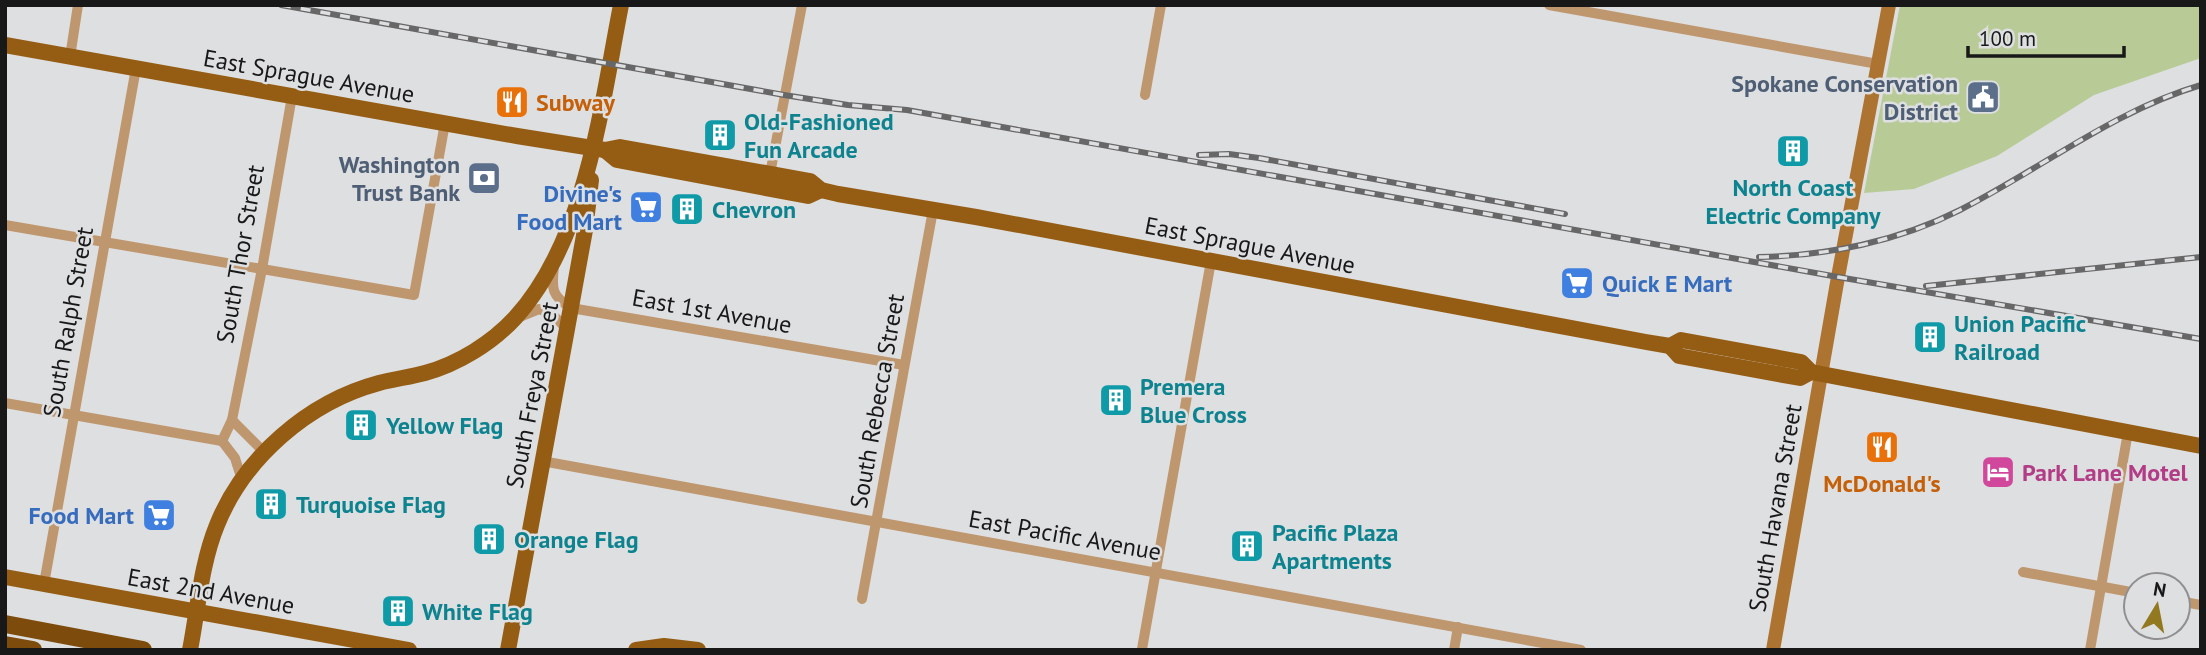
<svg xmlns="http://www.w3.org/2000/svg" width="2206" height="655" font-family="'PT Sans',sans-serif">
  <style>
    .green { fill: #b8cb97 }
    .lines { fill: none; stroke-linecap: round; stroke-linejoin: round }
    .street { stroke: #bf976f; stroke-width: 10 }
    .secondary { stroke: #ad7330; stroke-width: 14 }
    .primary { stroke: #955d14; stroke-width: 16 }
    .highway { stroke: #7d4c0d; stroke-width: 18 }
    .rail-casing { stroke: #676768; stroke-width: 6 }
    .rail { stroke: #dedfe1; stroke-width: 3.5; stroke-dasharray: 10; stroke-linecap: butt }
    .labels { text-anchor: middle; dominant-baseline: central; stroke-width: 5; stroke-linejoin: round; paint-order: stroke }
    .street-label { font-size: 24px; fill: #181818; stroke: #dedfe1 }
    .service-label { font-size: 24px; font-weight: bold; fill: #4e5e75; stroke: #dedfe1; text-anchor: end }
    .food-label { font-size: 24px; font-weight: bold; fill: #c56008; stroke: #dedfe1; text-anchor: start }
    .culture-label { font-size: 24px; font-weight: bold; fill: #0d838f; stroke: #dedfe1; text-anchor: start }
    .shop-label { font-size: 24px; font-weight: bold; fill: #366cbe; stroke: #dedfe1; text-anchor: end }
    .hotel-label { font-size: 24px; font-weight: bold; fill: #b23c85; stroke: #dedfe1; text-anchor: start }
  </style>
  <rect width="100%" height="100%" fill="#dedfe1"/>
  <polygon class="green" points="1900,5 2201,5 2201,58 2094,95 1997,156 1914,189 1864,193"/>
  <g class="lines">
    <g class="street">
      <polyline points="1549,5 1878,64"/>
      <polyline points="70,57 78,5"/>
      <polyline points="1145,95 1161,5"/>
      <polyline points="770,174 802,5"/>
      <polyline points="5,225 414,295 445,123"/>
      <path d="M554,265c-2,23 -4,30 17,43l333,57"/>
      <polyline points="517,318 539,309 552,314 567,329"/>
      <polyline points="5,403 222,441"/>
      <polyline points="232,420 264,452"/>
      <polyline points="222,441 232,420 262,269 292,96"/>
      <polyline points="222,441 235,458 242,480"/>
      <polyline points="542,461 1581,650"/>
      <polyline points="2023,572 2136,593"/>
      <polyline points="44,584 136,68"/>
      <polyline points="862,599 933,210"/>
      <polyline points="2178,601 2201,605"/>
      <polyline points="1142,649 1211,261"/>
      <polyline points="1454,650 1458,627"/>
      <polyline points="2090,650 2128,432"/>
    </g>
    <polyline class="secondary" points="1773,650 1838,277 1889,5"/>
    <g class="primary">
      <polyline points="5,45 517,136 605,150 620,147 810,181 821,190 838,194 976,217 1646,342 1670,346 1681,340 1801,362 1811,372 2201,446"/>
      <polyline points="605,150 617,160 808,196 821,190"/>
      <polyline points="1670,346 1679,356 1800,378 1811,372"/>
      <polyline points="5,577 409,650"/>
      <path d="M190,650c8,-41 11,-86 27,-125 27,-67 91,-123 162,-142 15,-4 31,-6 46,-10 33,-9 67,-30 90,-55 72,-79 86,-212 106,-313"/>
      <polyline points="508,650 567,329 585,230 591,180"/>
      <polyline points="636,650 664,646 698,650"/>
    </g>
    <g class="highway">
      <polyline points="5,624 143,650"/>
      <polyline points="5,645 33,650"/>
    </g>
    <g class="rail-casing">
      <g id="rail">
        <polyline points="281,5 784,95 848,105 907,110 1838,277 2201,339"/>
        <polyline points="1199,155 1229,154 1259,158 1565,214"/>
        <path d="M1759,257c68,-1 140,-16 201,-47 81,-41 153,-99 241,-125"/>
        <polyline points="1926,286 2201,257"/>
      </g>
    </g>
    <use href="#rail" class="rail"/>
  </g>
  <defs>
    <g id="civic-square" transform="scale(1.75)"><rect x="-9" y="-9" width="18" height="18" rx="4" fill="#5c6f8a" stroke="#dedfe1"/><path d="M-.6-6.5H3V-4.5H.6V-3L4-1V1h2V6H-6V1h2V-1L-.6-3ZM-1.2 2.5V6h2.4V2.5Z" fill="#fff"/></g>
    <g id="restaurant-square" transform="scale(1.75)"><rect x="-9" y="-9" width="18" height="18" rx="4" fill="#e8710a" stroke="#dedfe1"/><path d="M-5-6h1v4h1v-4h1v4h1v-4h1v5L-1.5 .5V6h-2V.5L-5-1ZM5-6V6H3V1.5H1.5Q1.5-4 5-6Z" fill="#fff"/></g>
    <g id="building-square" transform="scale(1.75)"><rect x="-9" y="-9" width="18" height="18" rx="4" fill="#0f9aa8" stroke="#dedfe1"/><path d="M-4-6H4V6H1V3H-1V6H-4ZM-2.5-4.3h1.7v1.8h-1.7ZM.8-4.3h1.7v1.8H.8ZM-2.5-1h1.7V.8h-1.7ZM.8-1h1.7V.8H.8Z" fill="#fff"/></g>
    <g id="bank-square" transform="scale(1.75)"><rect x="-9" y="-9" width="18" height="18" rx="4" fill="#5c6f8a" stroke="#dedfe1"/><path d="M-6-4H6V4H-6ZM0-2.3a2.3 2.3 0 1 0 0 4.6a2.3 2.3 0 1 0 0-4.6Z" fill="#fff"/></g>
    <g id="supermarket-square" transform="scale(1.75)"><rect x="-9" y="-9" width="18" height="18" rx="4" fill="#3f7fe0" stroke="#dedfe1"/><path d="M-6-5.5h2.5l.6 2H6L4.5 2H-2.5L-4.4-4H-6ZM-1.5 3.2a1.3 1.3 0 1 0 .1 0ZM3 3.2a1.3 1.3 0 1 0 .1 0Z" fill="#fff"/></g>
    <g id="hotel-square" transform="scale(1.75)"><rect x="-9" y="-9" width="18" height="18" rx="4" fill="#d1479c" stroke="#dedfe1"/><path d="M-6-4.5h1.5V1H6V5H4.5V3h-9V5H-6ZM-4 0a1.8 1.8 0 1 1 3.6 0ZM.5 0V-2.5h3Q6-2.5 6 0Z" fill="#fff"/></g>
  </defs>
  <g fill-rule="evenodd">
    <use href="#civic-square" x="1983" y="97"/>
    <use href="#restaurant-square" x="512" y="102"/>
    <use href="#building-square" x="720" y="135"/>
    <use href="#building-square" x="1793" y="151"/>
    <use href="#bank-square" x="484" y="178"/>
    <use href="#supermarket-square" x="646" y="207"/>
    <use href="#building-square" x="687" y="209"/>
    <use href="#supermarket-square" x="1577" y="283"/>
    <use href="#building-square" x="1930" y="337"/>
    <use href="#building-square" x="1116" y="400"/>
    <use href="#building-square" x="361" y="425"/>
    <use href="#restaurant-square" x="1882" y="447"/>
    <use href="#hotel-square" x="1998" y="472"/>
    <use href="#building-square" x="271" y="504"/>
    <use href="#supermarket-square" x="159" y="515"/>
    <use href="#building-square" x="489" y="539"/>
    <use href="#building-square" x="1247" y="546"/>
    <use href="#building-square" x="398" y="611"/>
  </g>
  <g class="labels">
    <g class="street-label">
      <text transform="translate(309 76) rotate(10)">East Sprague Avenue</text>
      <text transform="translate(1250 245) rotate(11)">East Sprague Avenue</text>
      <text transform="translate(240 254) rotate(-80)">South Thor Street</text>
      <text transform="translate(712 311) rotate(10)">East 1st Avenue</text>
      <text transform="translate(68 322) rotate(-80)">South Ralph Street</text>
      <text transform="translate(532 395) rotate(-79)">South Freya Street</text>
      <text transform="translate(877 401) rotate(-80)">South Rebecca Street</text>
      <text transform="translate(1775 508) rotate(-80)">South Havana Street</text>
      <text transform="translate(1065 535) rotate(10)">East Pacific Avenue</text>
      <text transform="translate(211 591) rotate(10)">East 2nd Avenue</text>
    </g>
    <g class="service-label">
      <text x="1958" y="83">Spokane Conservation<tspan x="1958" dy="28">District</tspan></text>
      <text x="460" y="164">Washington<tspan x="460" dy="28">Trust Bank</tspan></text>
    </g>
    <g class="food-label">
      <text x="536" y="102">Subway</text>
      <text x="1882" y="483" text-anchor="middle">McDonald's</text>
    </g>
    <g class="culture-label">
      <text x="744" y="121">Old-Fashioned<tspan x="744" dy="28">Fun Arcade</tspan></text>
      <text x="1793" y="187" text-anchor="middle">North Coast<tspan x="1793" dy="28">Electric Company</tspan></text>
      <text x="712" y="209">Chevron</text>
      <text x="1954" y="323">Union Pacific<tspan x="1954" dy="28">Railroad</tspan></text>
      <text x="1140" y="386">Premera<tspan x="1140" dy="28">Blue Cross</tspan></text>
      <text x="386" y="425">Yellow Flag</text>
      <text x="296" y="504">Turquoise Flag</text>
      <text x="1272" y="532">Pacific Plaza<tspan x="1272" dy="28">Apartments</tspan></text>
      <text x="514" y="539">Orange Flag</text>
      <text x="422" y="611">White Flag</text>
    </g>
    <g class="shop-label">
      <text x="622" y="193">Divine's<tspan x="622" dy="28">Food Mart</tspan></text>
      <text x="1602" y="283" text-anchor="start">Quick E Mart</text>
      <text x="134" y="515">Food Mart</text>
    </g>
    <g class="hotel-label">
      <text x="2022" y="472">Park Lane Motel</text>
    </g>
  </g>
  <rect width="2206" height="655" fill="none" stroke="#181818" stroke-width="14"/>
  <g transform="translate(2157 606) rotate(10)"><circle r="33" fill="#dedfe1" stroke="#8f8f91" stroke-width="2"/>
  <path d="M0-5L12 26L0 18L-12 26Z" fill="#92781f"/>
  <text y="-10" font-size="19" font-weight="bold" text-anchor="middle" fill="#181818">N</text>
  </g>
  <path d="M1968 46v10h156v-10" fill="none" stroke="#181818" stroke-width="3.5"/>
  <text x="1979" y="46" font-size="21" fill="#181818" stroke="#dedfe1" stroke-width="5" paint-order="stroke">100 m</text>
</svg>
